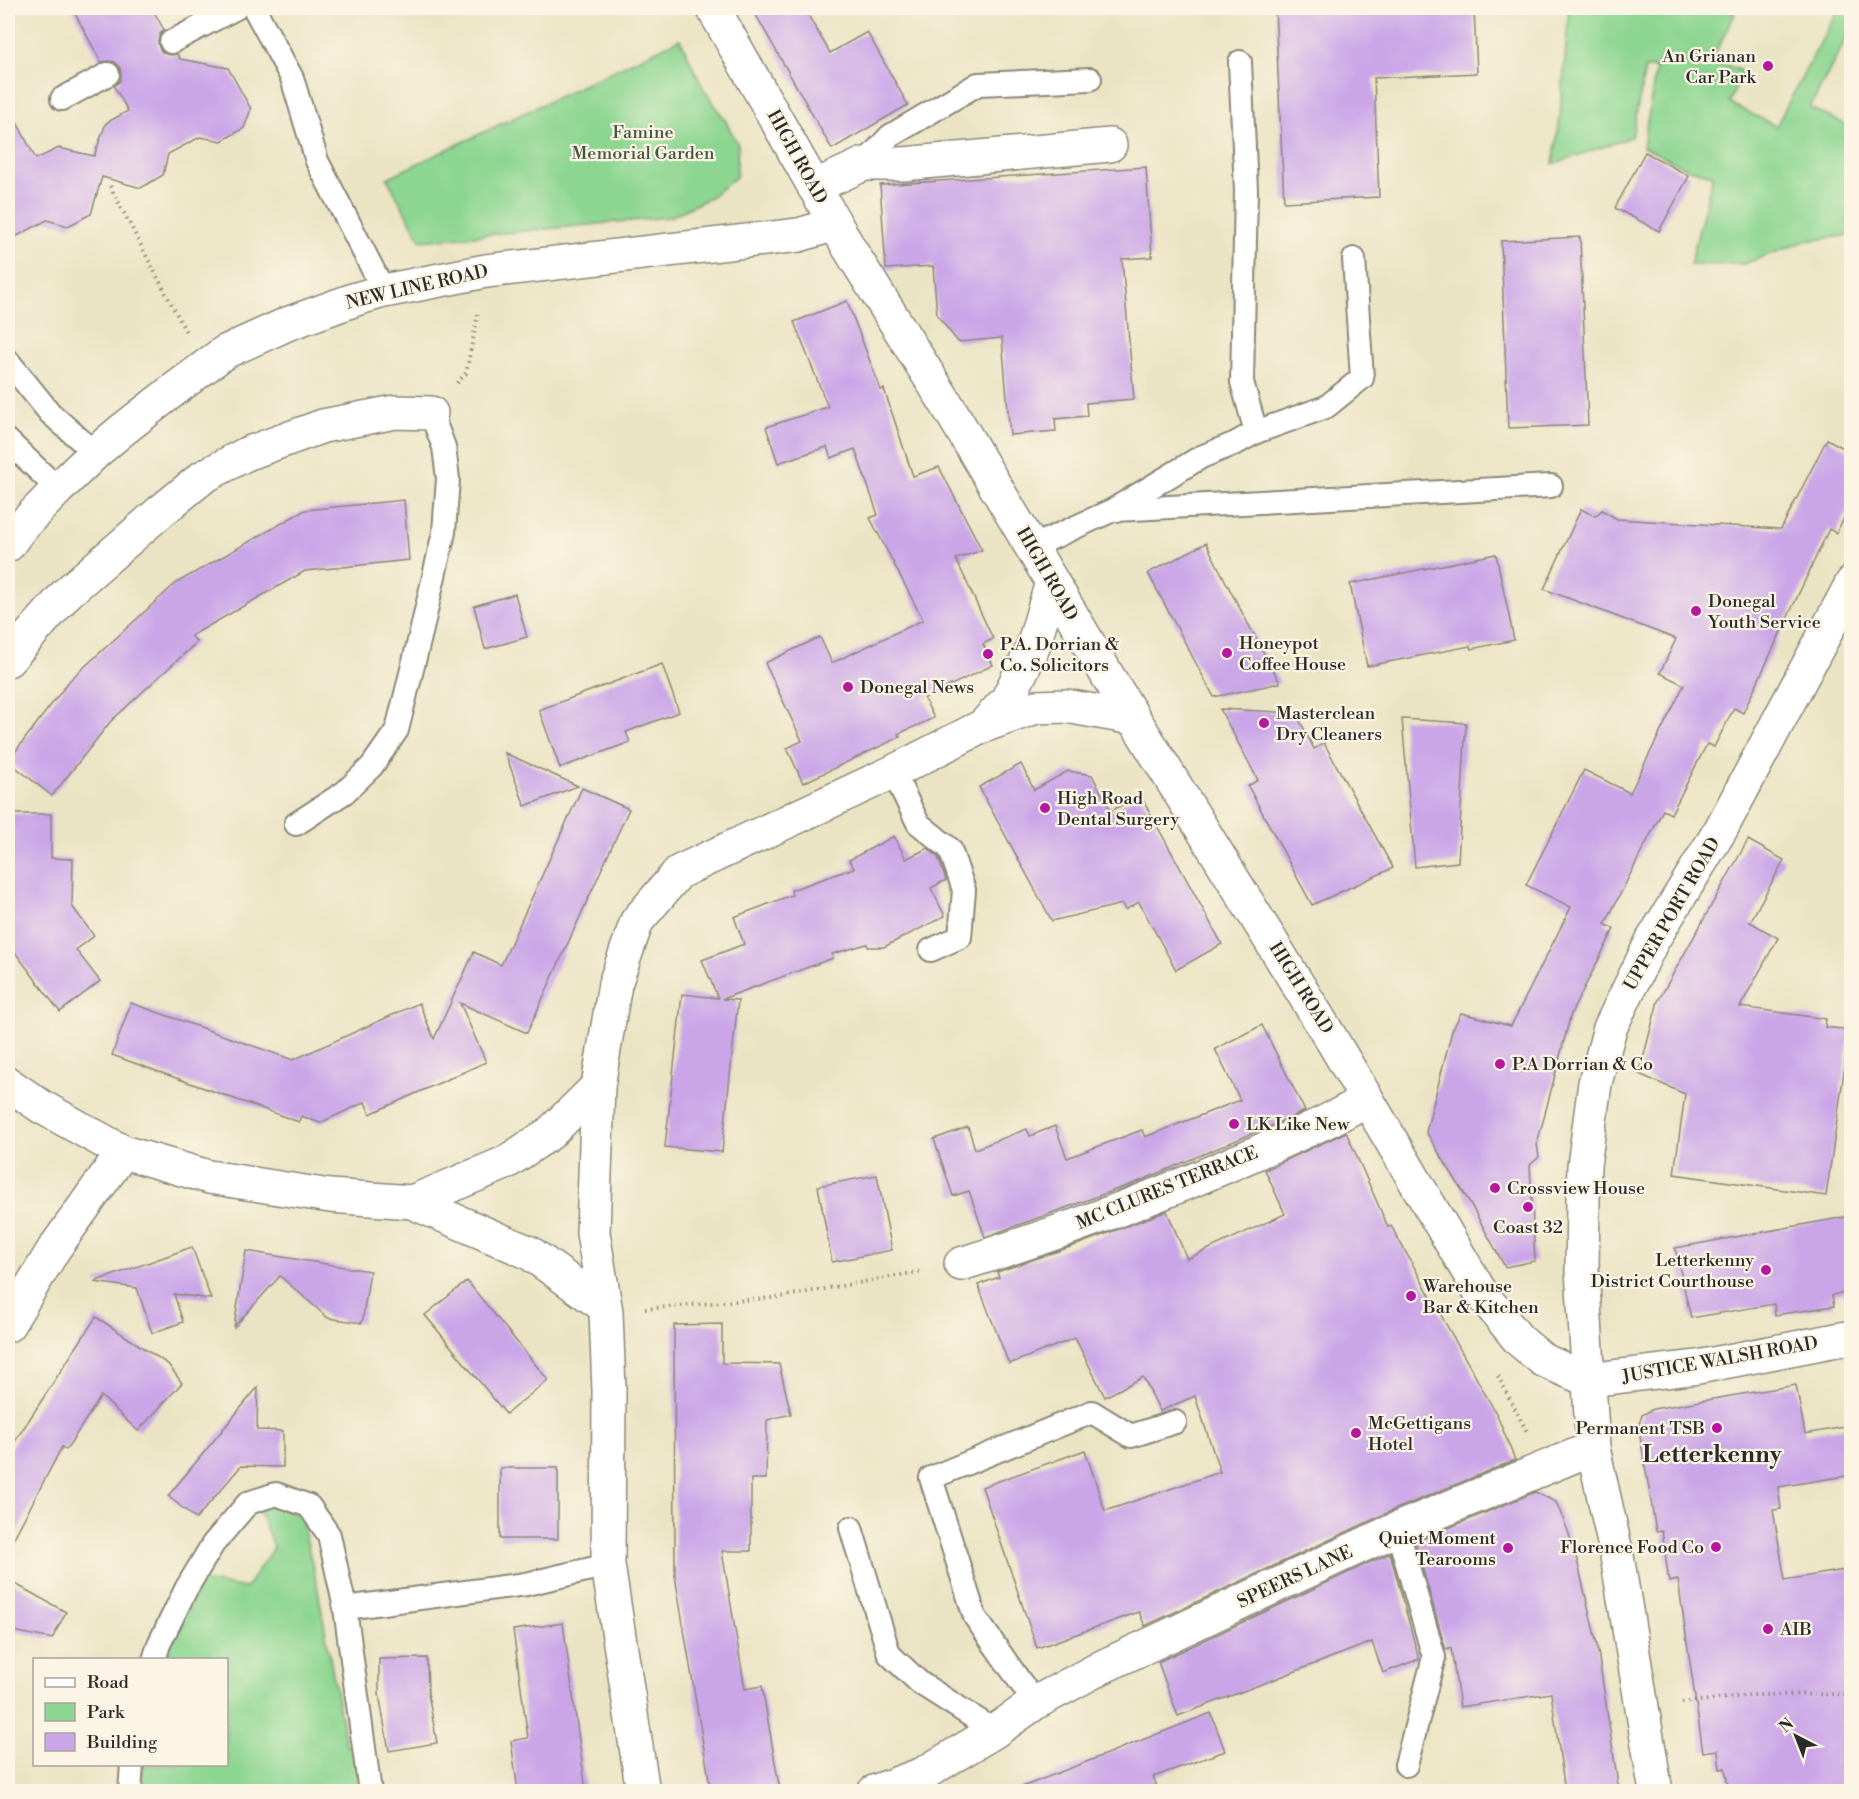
<svg xmlns="http://www.w3.org/2000/svg" width="1859" height="1799" font-family="'Libre Bodoni',serif">
  <style>
    .green { fill: #8dd691; stroke: #5c805e; stroke-width: 1.5 }
    .building { fill: #caa5e8 }
    .lines { fill: none; stroke-linecap: round; stroke-linejoin: round }
    .lane-casing { stroke: #8b8878; stroke-width: 26 }
    .street-casing { stroke: #8b8878; stroke-width: 36 }
    .secondary-casing { stroke: #8b8878; stroke-width: 36 }
    .path { stroke: #8b8878; stroke-width: 4; stroke-dasharray: 1.5 4.5; stroke-linecap: butt }
    .lane { stroke: #fff; stroke-width: 22 }
    .street { stroke: #fff; stroke-width: 33 }
    .secondary { stroke: #fff; stroke-width: 33 }
    .poi-dot { fill: #b5179e; stroke: #fcf5e5; stroke-width: 2 }
    .labels { text-anchor: middle; dominant-baseline: central; stroke-width: 4.5; stroke-linejoin: round; paint-order: stroke }
    .poi-label { font-size: 18px; fill: #2b2b2b; stroke: #fcf5e5; text-anchor: start }
    .park-label { font-size: 18px; fill: #445644; stroke: #fcf5e5 }
    .street-label { font-size: 18px; fill: #2b2b2b; stroke: #fcf5e5 }
    .district-label { font-size: 24px; font-weight: bold; fill: #2b2b2b; stroke: #fcf5e5 }
  </style>
  <rect width="100%" height="100%" fill="#fcf5e5"/>
  <filter id="ink" filterUnits="userSpaceOnUse"><feTurbulence type="fractalNoise" baseFrequency=".0167" numOctaves="2"/><feDisplacementMap in="SourceGraphic" scale="12" xChannelSelector="R" yChannelSelector="G"/><feConvolveMatrix kernelMatrix="1 2 1 2 8 2 1 2 1" color-interpolation-filters="sRGB"/></filter>
  <filter id="wash" filterUnits="userSpaceOnUse"><feTurbulence type="fractalNoise" baseFrequency=".008" numOctaves="4" result="noise"/><feDisplacementMap in="SourceGraphic" scale="24" xChannelSelector="R" yChannelSelector="G"/><feGaussianBlur stdDeviation="1.35" result="paint"/><feColorMatrix in="noise" values="0 0 0 0 0 0 0 0 0 0 0 0 0 0 0 0 0 1.4 0 .05"/><feComposite in="paint" operator="in"/></filter>
  <g filter="url(#wash)">
    <rect width="100%" height="100%" fill="#ebe4c4"/>
    <g class="green">
      <polygon points="1569,8 1724,8 1735,14 1712,59 1743,72 1729,103 1776,126 1839,8 1851,8 1851,29 1810,108 1851,127 1851,235 1805,241 1744,264 1690,265 1713,175 1689,169 1643,147 1656,68 1645,68 1632,137 1553,164 1560,118"/>
      <polygon points="680,39 703,88 725,120 738,145 736,177 709,198 670,217 421,241 387,178"/>
      <polygon points="276,1503 301,1517 317,1585 346,1746 354,1746 360,1791 141,1791 142,1765 226,1764 226,1660 166,1659 175,1634 202,1581 246,1588 274,1547 258,1509"/>
    </g>
    <g id="blocks">
      <g class="building">
        <polygon points="72,8 152,8 164,30 160,34 158,41 159,48 163,53 170,55 177,54 180,59 228,68 251,109 244,128 222,141 200,137 168,154 163,175 141,188 102,177 91,214 68,226 47,220 8,241 8,105 36,159 59,148 94,156 106,123 128,111 114,86 120,81 121,75 120,68 115,62 108,61 101,62"/>
        <polygon points="752,8 804,8 830,53 867,32 908,105 832,149"/>
        <polygon points="1275,8 1474,8 1477,73 1374,78 1379,197 1284,202"/>
        <polygon points="1645,152 1689,176 1659,231 1615,208"/>
        <polygon points="1146,167 1152,257 1122,259 1134,399 1086,403 1087,416 1055,419 1056,431 1010,435 1002,338 958,342 937,315 933,266 886,269 880,185"/>
        <polygon points="1580,237 1588,425 1508,428 1501,241"/>
        <polygon points="847,301 881,390 884,389 913,476 939,467 982,550 956,559 993,639 983,644 993,665 924,698 934,718 898,734 900,737 803,783 787,748 802,741 765,663 820,637 832,663 923,620 870,518 878,515 855,449 831,458 827,447 778,463 766,427 828,407 794,322"/>
        <polygon points="1827,439 1851,452 1851,505 1836,533 1829,529 1743,713 1734,708 1714,747 1707,744 1671,814 1663,810 1605,924 1614,929 1571,1014 1537,1144 1539,1157 1530,1165 1535,1261 1505,1267 1470,1203 1426,1132 1452,1031 1461,1013 1511,1026 1571,907 1526,885 1584,770 1630,793 1684,685 1660,673 1676,639 1544,589 1581,509 1595,516 1602,510 1617,519 1781,529"/>
        <polygon points="404,500 409,560 305,571 191,636 197,642 111,721 52,796 8,761 70,680 176,583 305,510"/>
        <polygon points="1206,543 1230,590 1280,683 1214,697 1148,573"/>
        <polygon points="1496,554 1514,640 1471,649 1470,646 1367,666 1350,584"/>
        <polygon points="515,594 527,637 485,649 474,606"/>
        <polygon points="662,664 679,712 626,732 630,742 560,768 539,710"/>
        <polygon points="1220,709 1296,713 1314,749 1324,743 1393,868 1312,905 1248,786 1258,780"/>
        <polygon points="1402,719 1466,723 1458,862 1415,867"/>
        <polygon points="505,753 578,786 525,806"/>
        <polygon points="1021,764 1034,790 1068,771 1092,775 1111,811 1140,795 1222,944 1176,970 1139,902 1125,910 1122,904 1052,921 979,787"/>
        <polygon points="582,788 629,809 527,1033 460,1003 486,1062 370,1114 365,1102 320,1123 301,1116 299,1122 112,1055 131,1003 293,1060 419,1003 434,1039 474,952 501,965"/>
        <polygon points="8,814 51,814 51,858 73,859 72,906 94,936 76,950 100,981 60,1012 8,943"/>
        <polygon points="894,836 906,859 928,848 938,857 946,880 931,888 945,916 884,947 868,947 867,944 832,954 833,958 722,999 738,1000 722,1152 665,1147 682,994 718,998 702,960 744,944 734,917 792,895 791,890 854,868 849,860"/>
        <polygon points="1748,840 1784,860 1750,922 1778,938 1740,1007 1826,1019 1825,1027 1850,1030 1826,1196 1674,1174 1685,1094 1639,1074 1658,1001"/>
        <polygon points="1262,1025 1305,1111 1140,1181 985,1237 969,1191 953,1196 934,1139 968,1127 975,1149 1027,1129 1030,1136 1055,1126 1067,1158 1142,1130 1145,1137 1240,1100 1215,1049"/>
        <polygon points="1346,1132 1388,1227 1391,1226 1497,1415 1515,1460 1389,1512 1145,1626 1139,1612 1037,1648 982,1487 1085,1450 1105,1511 1220,1472 1195,1396 1160,1411 1143,1377 1105,1397 1075,1338 1009,1364 978,1285 999,1277 997,1272 1079,1244 1167,1211 1187,1259 1285,1214 1265,1170"/>
        <polygon points="877,1175 892,1250 832,1262 818,1186"/>
        <polygon points="1851,1216 1851,1291 1832,1295 1834,1306 1775,1315 1774,1304 1691,1318 1675,1248"/>
        <polygon points="192,1247 211,1299 174,1294 183,1322 152,1333 137,1288 94,1282"/>
        <polygon points="246,1251 370,1271 362,1323 328,1318 280,1276 234,1327"/>
        <polygon points="467,1281 548,1380 506,1414 425,1315"/>
        <polygon points="96,1317 168,1364 182,1383 138,1431 101,1396 66,1450 62,1447 8,1549 8,1452"/>
        <polygon points="722,1324 722,1363 779,1364 791,1414 767,1420 766,1479 751,1479 751,1551 722,1551 745,1689 762,1686 780,1791 711,1791 675,1576 674,1325"/>
        <polygon points="1796,1385 1805,1434 1851,1426 1851,1475 1778,1487 1781,1509 1773,1510 1785,1580 1851,1569 1851,1791 1729,1791 1725,1768 1720,1769 1718,1750 1703,1752 1678,1580 1669,1582 1662,1530 1656,1531 1639,1430 1639,1424 1642,1415 1653,1409"/>
        <polygon points="258,1387 257,1430 283,1431 283,1467 241,1466 196,1519 168,1496"/>
        <rect x="500" y="1468" width="58" height="71"/>
        <polygon points="1535,1492 1556,1502 1568,1531 1577,1560 1597,1645 1619,1791 1565,1791 1551,1693 1460,1707 1451,1648 1446,1650 1415,1542"/>
        <polygon points="1390,1553 1419,1659 1383,1673 1372,1642 1178,1716 1158,1662"/>
        <polygon points="8,1580 66,1612 52,1639 8,1630"/>
        <polygon points="563,1623 586,1791 518,1791 511,1741 528,1738 513,1630"/>
        <polygon points="427,1658 428,1693 437,1743 389,1751 379,1694 379,1659"/>
        <polygon points="1211,1713 1225,1751 1153,1777 1159,1791 1018,1791 1017,1789"/>
      </g>
    </g>
  </g>
  <g filter="url(#ink)">
    <use href="#blocks" fill-opacity="0" stroke="#8b8878" stroke-width="1.5"/>
    <g class="lines">
      <g class="lane-casing">
        <g id="lane">
          <polyline points="254,8 292,78 317,161 384,291"/>
          <polyline points="171,42 236,8"/>
          <polyline points="1240,62 1246,191 1242,382 1256,432"/>
          <polyline points="62,99 108,74"/>
          <polyline points="864,164 890,136 978,84 1090,79"/>
          <polyline points="8,361 50,413 95,453"/>
          <polyline points="8,441 58,489"/>
          <polyline points="1115,510 1551,486"/>
          <polyline points="1032,547 1113,510 1201,457 1236,443 1256,432 1326,407 1362,378 1354,259"/>
          <polyline points="893,772 918,823 950,849 964,890 960,937 931,950"/>
          <polyline points="296,824 345,792 372,766 397,730 421,633 444,532 448,479 444,447 431,413"/>
          <polyline points="851,1528 889,1654 920,1683 995,1731"/>
          <polyline points="1397,1529 1434,1657 1406,1765"/>
          <polyline points="345,1608 526,1584 608,1565"/>
          <polyline points="154,1660 159,1644 186,1589 213,1544 248,1503 276,1494 309,1506 329,1535 345,1608 370,1792"/>
          <polyline points="1035,1703 975,1617 931,1478 1092,1412 1131,1436 1175,1422"/>
          <polyline points="130,1792 132,1764"/>
        </g>
      </g>
      <g class="street-casing">
        <g id="street">
          <polyline points="814,187 864,164 903,164 1110,145"/>
          <polyline points="8,545 21,527 58,489 95,453 121,431 175,389 225,352 287,324 356,299 384,291 486,271 799,235 835,224"/>
          <polyline points="8,660 67,593 160,512 203,477 246,454 323,426 395,412 431,413"/>
          <polyline points="983,726 1007,700 1032,650 1052,582"/>
          <polyline points="8,1084 42,1107 123,1152 209,1177 330,1196 412,1202 530,1253 604,1306"/>
          <polyline points="412,1202 505,1163 549,1134 598,1086"/>
          <path d="M961,1264c100,-31 199,-68 295,-111 37,-17 76,-32 111,-54"/>
          <polyline points="8,1325 54,1249 123,1152"/>
          <polyline points="643,1792 608,1565 609,1391 606,1312 593,1233 598,1086 615,984 637,921 679,872 893,772 983,726 1036,707 1066,706 1133,718"/>
          <polyline points="874,1792 923,1774 995,1731 1035,1703 1102,1667 1397,1529 1593,1448"/>
        </g>
      </g>
      <g class="secondary-casing">
        <g id="secondary">
          <polyline points="713,8 849,248 949,408 1109,678 1332,1040 1481,1293 1519,1340 1543,1360 1588,1380"/>
          <polyline points="1588,1380 1698,1367 1852,1337"/>
          <polyline points="1656,1792 1617,1556 1593,1448 1582,1270 1583,1200 1584,1166 1595,1083 1610,1028 1652,941 1721,829 1852,583"/>
        </g>
      </g>
      <g class="path">
        <polyline points="110,186 186,332"/>
        <polyline points="457,383 466,373 478,314"/>
        <polyline points="645,1309 781,1297 923,1271"/>
        <polyline points="1498,1376 1528,1434"/>
        <polyline points="1682,1703 1753,1695 1852,1694"/>
      </g>
      <use href="#lane" class="lane"/>
      <use href="#street" class="street"/>
      <use href="#secondary" class="secondary"/>
    </g>
  </g>
  <g class="poi-dot">
    <circle cx="1768" cy="66" r="6"/>
    <circle cx="1696" cy="611" r="6"/>
    <circle cx="1227" cy="653" r="6"/>
    <circle cx="988" cy="654" r="6"/>
    <circle cx="848" cy="687" r="6"/>
    <circle cx="1264" cy="723" r="6"/>
    <circle cx="1045" cy="808" r="6"/>
    <circle cx="1500" cy="1064" r="6"/>
    <circle cx="1234" cy="1124" r="6"/>
    <circle cx="1495" cy="1188" r="6"/>
    <circle cx="1528" cy="1207" r="6"/>
    <circle cx="1766" cy="1270" r="6"/>
    <circle cx="1411" cy="1296" r="6"/>
    <circle cx="1717" cy="1428" r="6"/>
    <circle cx="1356" cy="1433" r="6"/>
    <circle cx="1716" cy="1547" r="6"/>
    <circle cx="1508" cy="1548" r="6"/>
    <circle cx="1768" cy="1629" r="6"/>
  </g>
  <g class="labels">
    <g class="poi-label">
      <text x="1756" y="56" text-anchor="end">An Grianan<tspan x="1756" dy="21">Car Park</tspan></text>
      <text x="1708" y="601">Donegal<tspan x="1708" dy="21">Youth Service</tspan></text>
      <text x="1239" y="643">Honeypot<tspan x="1239" dy="21">Coffee House</tspan></text>
      <text x="1000" y="644">P.A. Dorrian &amp;<tspan x="1000" dy="21">Co. Solicitors</tspan></text>
      <text x="860" y="687">Donegal News</text>
      <text x="1276" y="713">Masterclean<tspan x="1276" dy="21">Dry Cleaners</tspan></text>
      <text x="1057" y="798">High Road<tspan x="1057" dy="21">Dental Surgery</tspan></text>
      <text x="1512" y="1064">P.A Dorrian &amp; Co</text>
      <text x="1246" y="1124">LK Like New</text>
      <text x="1507" y="1188">Crossview House</text>
      <text x="1528" y="1227" text-anchor="middle">Coast 32</text>
      <text x="1754" y="1260" text-anchor="end">Letterkenny<tspan x="1754" dy="21">District Courthouse</tspan></text>
      <text x="1423" y="1286">Warehouse<tspan x="1423" dy="21">Bar &amp; Kitchen</tspan></text>
      <text x="1368" y="1423">McGettigans<tspan x="1368" dy="21">Hotel</tspan></text>
      <text x="1705" y="1428" text-anchor="end">Permanent TSB</text>
      <text x="1496" y="1538" text-anchor="end">Quiet Moment<tspan x="1496" dy="21">Tearooms</tspan></text>
      <text x="1704" y="1547" text-anchor="end">Florence Food Co</text>
      <text x="1780" y="1629">AIB</text>
    </g>
    <g class="park-label">
      <text x="643" y="132">Famine<tspan x="643" dy="21">Memorial Garden</tspan></text>
    </g>
    <g class="street-label">
      <text transform="translate(797 157) rotate(61)">HIGH ROAD</text>
      <text transform="translate(417 287) rotate(-13)">NEW LINE ROAD</text>
      <text transform="translate(1047 574) rotate(60)">HIGH ROAD</text>
      <text transform="translate(1672 914) rotate(-60)">UPPER PORT ROAD</text>
      <text transform="translate(1301 988) rotate(58)">HIGH ROAD</text>
      <text transform="translate(1167 1188) rotate(-22)">MC CLURES TERRACE</text>
      <text transform="translate(1720 1360) rotate(-10)">JUSTICE WALSH ROAD</text>
      <text transform="translate(1295 1577) rotate(-25)">SPEERS LANE</text>
    </g>
    <g class="district-label">
      <text x="1712" y="1455">Letterkenny</text>
    </g>
  </g>
  <rect width="1859" height="1799" fill="none" stroke="#fcf5e5" stroke-width="30"/>
  <rect x="33" y="1658" width="195" height="108" fill="#fcf5e5" stroke="#a8a49b" stroke-width="1.5"/>
  <rect x="45" y="1678" width="30" height="9" fill="#ffffff" stroke="#a8a49b" stroke-width="1.5"/>
  <text x="87" y="1688" font-size="18" fill="#2b2b2b">Road</text>
  <rect x="45" y="1703" width="30" height="18" fill="#8dd691" stroke="#a8a49b" stroke-width="1.5"/>
  <text x="87" y="1718" font-size="18" fill="#2b2b2b">Park</text>
  <rect x="45" y="1733" width="30" height="18" fill="#caa5e8" stroke="#a8a49b" stroke-width="1.5"/>
  <text x="87" y="1748" font-size="18" fill="#2b2b2b">Building</text>
  <g transform="translate(1796 1736) rotate(318)" stroke="#fcf5e5" stroke-width="4.5" paint-order="stroke">
  <path d="M0-4.5L10 22L0 15L-10 22Z" fill="#2b2b2b"/>
  <text y="-9" font-size="16" font-weight="bold" text-anchor="middle" fill="#2b2b2b">N</text>
  </g>
</svg>
